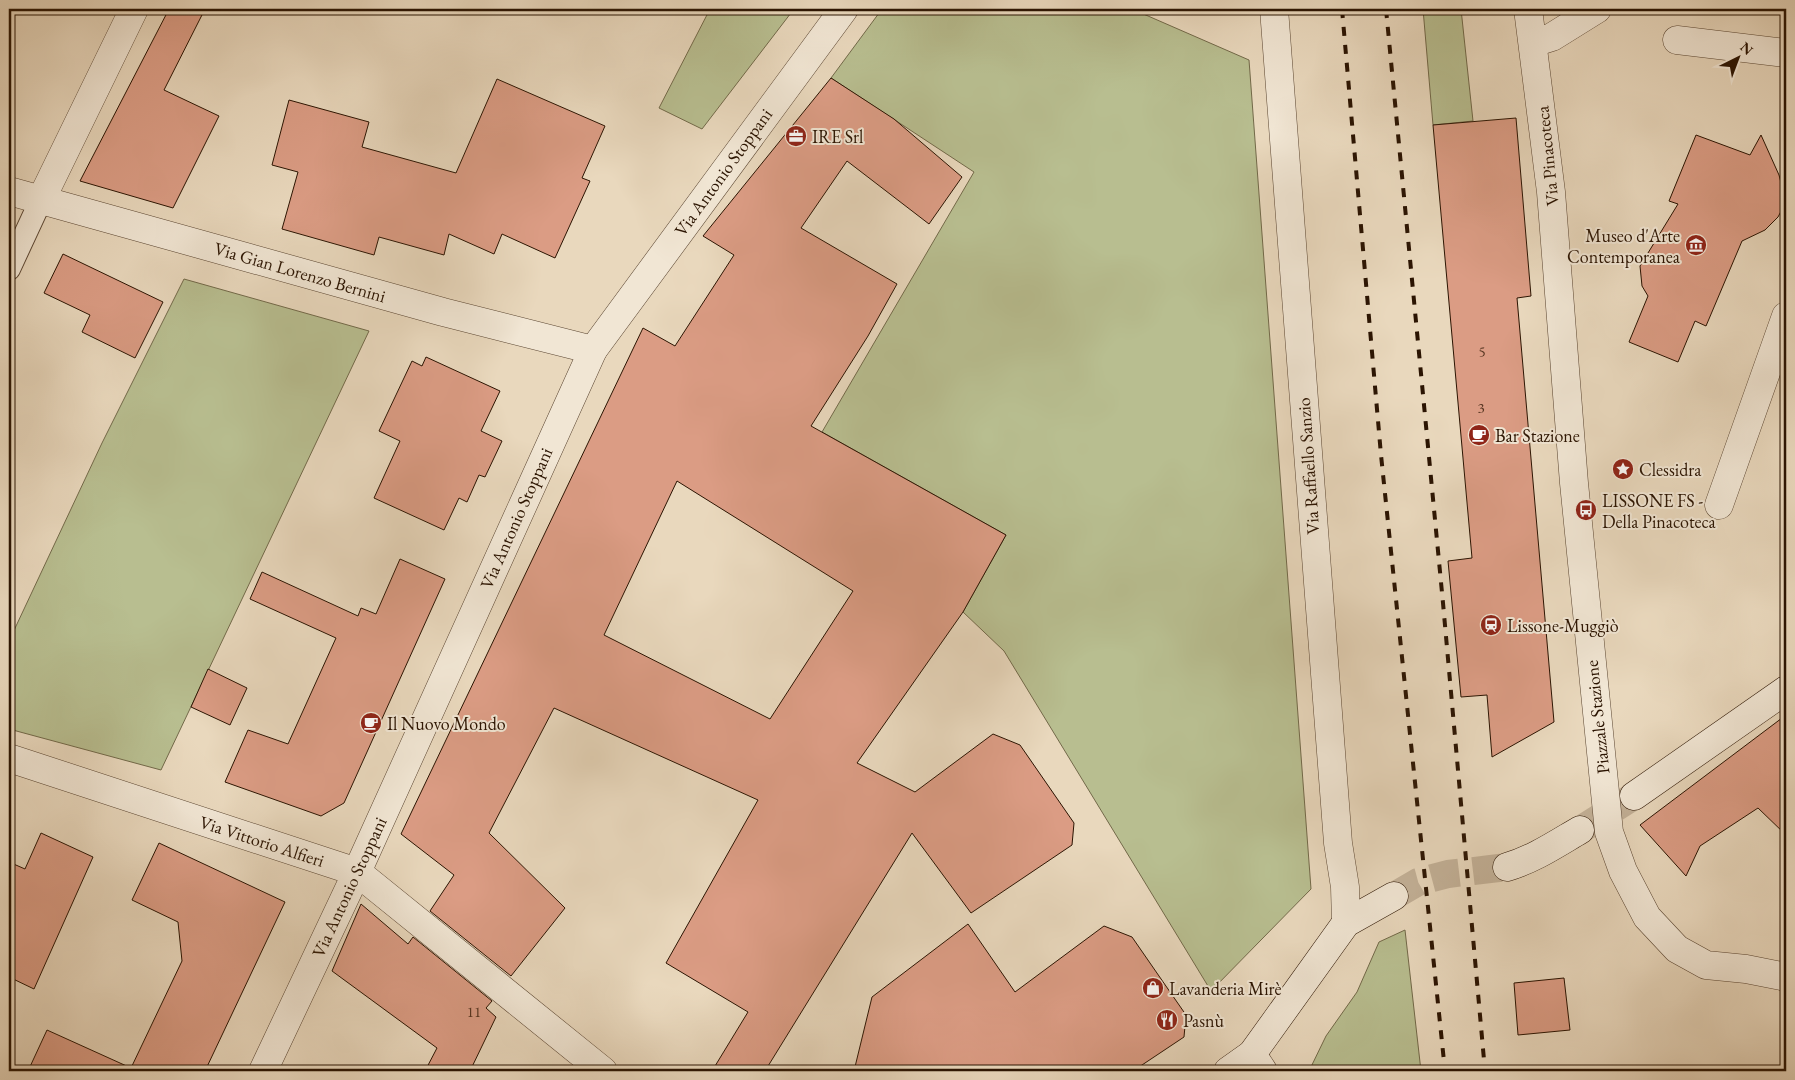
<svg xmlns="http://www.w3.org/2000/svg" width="1795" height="1080" font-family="'EB Garamond',serif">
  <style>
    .green { fill: #b8be90; stroke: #726949 }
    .building { fill: #db9c84; stroke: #2b1402; fill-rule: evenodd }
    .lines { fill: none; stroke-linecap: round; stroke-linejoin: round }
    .secondary-tunnel { stroke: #c3b198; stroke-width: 28; stroke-dasharray: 28 14; stroke-linecap: butt }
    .lane-casing { stroke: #5a4531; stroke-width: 24 }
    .street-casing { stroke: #5a4531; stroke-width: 29 }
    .secondary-casing { stroke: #2b1402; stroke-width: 29 }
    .lane { stroke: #f1e6d4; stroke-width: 22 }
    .street { stroke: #f1e6d4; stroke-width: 28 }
    .secondary { stroke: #f1e6d4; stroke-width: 28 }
    .rail { stroke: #2b1402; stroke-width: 4; stroke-dasharray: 9 9; stroke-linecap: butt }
    .labels { text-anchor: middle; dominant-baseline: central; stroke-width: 4; stroke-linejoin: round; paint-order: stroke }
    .number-label { font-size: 15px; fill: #573622 }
    .poi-label { font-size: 18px; fill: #2b1402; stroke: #f1e6d4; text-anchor: start }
    .street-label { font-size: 18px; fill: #2b1402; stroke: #f1e6d4 }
  </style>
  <rect width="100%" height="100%" fill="#e9d8bd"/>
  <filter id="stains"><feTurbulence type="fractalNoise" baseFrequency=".004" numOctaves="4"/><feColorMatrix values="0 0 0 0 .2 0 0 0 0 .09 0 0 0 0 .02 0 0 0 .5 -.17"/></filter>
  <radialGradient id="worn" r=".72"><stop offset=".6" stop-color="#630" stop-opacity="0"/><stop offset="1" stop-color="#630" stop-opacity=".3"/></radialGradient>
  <g class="green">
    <polygon points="710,9 794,9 702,129 659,108"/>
    <polygon points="882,9 1132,9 1249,60 1311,889 1211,991 1004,651 963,612 1006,535 822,432 974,172 831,78"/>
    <polygon points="1423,9 1461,9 1473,121 1433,125"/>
    <polygon points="184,279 369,331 161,770 9,729 9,641 102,443"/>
    <polygon points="1405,930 1421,1071 1309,1071 1326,1036 1357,992 1379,942"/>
  </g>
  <g class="building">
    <polygon points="169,9 205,9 164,90 219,116 173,208 80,181"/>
    <path d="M831,78l63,41 68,58 -33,47 -82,-63 -46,67 96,56 -29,52 -57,90 195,109 -43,77 -106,151 58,29 78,-58 27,11 54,78 -2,22 -101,68 -59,-80 -147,238h-53l36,-59 -82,-49 92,-163 -204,-92 -65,125 76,75 -54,68 -81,-65 24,-36 -53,-41 242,-506 32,18 59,-91 -31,-19zM677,481l176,110 -83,128 -166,-84z"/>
    <polygon points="497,79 605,126 582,178 590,181 555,258 502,234 494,254 449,234 444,255 379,237 374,255 282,229 298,172 272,165 289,100 369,122 362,147 456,173"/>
    <polygon points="1516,118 1531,296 1517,298 1554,722 1492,757 1487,695 1461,697 1448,561 1472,558 1433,125"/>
    <polygon points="1696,135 1750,155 1761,135 1779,175 1786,202 1778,217 1765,230 1742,241 1706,326 1695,321 1678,362 1629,342 1648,296 1642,286 1640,266 1678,204 1669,201"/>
    <polygon points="63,254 163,302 135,358 82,332 90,315 44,293"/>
    <polygon points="426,357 500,391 481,431 502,441 485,477 479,475 467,502 459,498 444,530 374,498 400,441 379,431 412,361 422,366"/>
    <polygon points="400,559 445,579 344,803 321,816 225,782 248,730 288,744 336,638 250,599 262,572 358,616 361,608 376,614"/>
    <polygon points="208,669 247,688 230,725 191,707"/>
    <polygon points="1786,715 1786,835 1758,808 1700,846 1686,876 1640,825"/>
    <polygon points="41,833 93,857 34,989 9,977 9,862 25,869"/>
    <polygon points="159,843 285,902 205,1071 28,1071 47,1030 131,1068 182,961 178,922 132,900"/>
    <polygon points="361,904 408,944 413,937 492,1001 486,1008 496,1017 470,1071 425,1071 437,1048 332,971"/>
    <polygon points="968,924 1015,992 1104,926 1132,937 1186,1015 1184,1037 1133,1071 854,1071 872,997"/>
    <polygon points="1564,978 1570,1030 1518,1035 1514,983"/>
  </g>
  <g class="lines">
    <g class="secondary-tunnel">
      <polyline points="1580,830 1634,796"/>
      <polyline points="1394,896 1418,882 1448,874 1507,867"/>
    </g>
    <g class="lane-casing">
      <polyline id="lane" points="9,269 41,200"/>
    </g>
    <g class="street-casing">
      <g id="street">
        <polyline points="1274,9 1338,843 1345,887 1346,923"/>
        <polyline points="1528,9 1551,192 1574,483 1609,832 1623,871 1647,917 1677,949 1706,965 1746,969 1786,977"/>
        <polyline points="1677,40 1786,53"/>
        <polyline points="1533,43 1552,37 1597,9"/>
        <polyline points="9,191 443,312 593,350"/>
        <polyline points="41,200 134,9"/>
        <polyline points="1719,505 1786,316"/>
        <polyline points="9,758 357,872 603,1071"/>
        <polyline points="1252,1054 1263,1071"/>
        <polyline points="263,1071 357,872 593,350 844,9"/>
      </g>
    </g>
    <g class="secondary-casing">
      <g id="secondary">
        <polyline points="1634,796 1786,690"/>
        <path d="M1507,867c27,-8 49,-23 73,-37"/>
        <polyline points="1228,1071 1252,1054 1346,923 1394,896"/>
      </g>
    </g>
    <use href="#lane" class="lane"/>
    <use href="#street" class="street"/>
    <use href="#secondary" class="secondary"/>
    <g class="rail">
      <polyline points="1342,9 1381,455 1445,1071"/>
      <polyline points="1386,9 1443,603 1485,1071"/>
    </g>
  </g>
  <defs>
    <g id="office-disc" transform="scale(1.125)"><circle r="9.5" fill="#8f2418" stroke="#f1e6d4"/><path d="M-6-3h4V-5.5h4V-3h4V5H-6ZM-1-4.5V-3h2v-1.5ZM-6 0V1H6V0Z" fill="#fff"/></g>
    <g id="museum-disc" transform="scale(1.125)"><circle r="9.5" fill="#8f2418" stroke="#f1e6d4"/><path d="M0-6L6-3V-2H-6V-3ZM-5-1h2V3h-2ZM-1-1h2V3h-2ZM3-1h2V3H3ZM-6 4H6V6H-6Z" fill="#fff"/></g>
    <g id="cafe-disc" transform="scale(1.125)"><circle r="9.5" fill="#8f2418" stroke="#f1e6d4"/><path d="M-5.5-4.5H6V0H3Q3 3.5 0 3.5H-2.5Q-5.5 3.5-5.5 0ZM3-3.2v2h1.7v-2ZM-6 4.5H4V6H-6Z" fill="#fff"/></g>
    <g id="sight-disc" transform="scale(1.125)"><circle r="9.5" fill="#8f2418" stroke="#f1e6d4"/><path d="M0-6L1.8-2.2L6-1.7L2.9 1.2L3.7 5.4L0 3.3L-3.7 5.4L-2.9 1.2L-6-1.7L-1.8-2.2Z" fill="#fff"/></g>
    <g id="bus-disc" transform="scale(1.125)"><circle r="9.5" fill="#8f2418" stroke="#f1e6d4"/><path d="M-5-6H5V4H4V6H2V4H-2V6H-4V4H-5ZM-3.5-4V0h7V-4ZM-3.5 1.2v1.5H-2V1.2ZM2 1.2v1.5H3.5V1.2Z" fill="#fff"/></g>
    <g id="station-disc" transform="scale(1.125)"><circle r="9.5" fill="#8f2418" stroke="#f1e6d4"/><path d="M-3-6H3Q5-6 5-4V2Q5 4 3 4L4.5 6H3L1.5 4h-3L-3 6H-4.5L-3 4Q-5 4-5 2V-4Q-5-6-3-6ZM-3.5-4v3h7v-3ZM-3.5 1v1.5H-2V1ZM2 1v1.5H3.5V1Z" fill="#fff"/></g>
    <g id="shop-disc" transform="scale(1.125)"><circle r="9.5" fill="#8f2418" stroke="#f1e6d4"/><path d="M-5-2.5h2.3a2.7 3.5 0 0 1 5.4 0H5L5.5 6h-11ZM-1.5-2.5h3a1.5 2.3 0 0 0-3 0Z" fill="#fff"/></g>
    <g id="restaurant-disc" transform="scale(1.125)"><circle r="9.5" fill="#8f2418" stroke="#f1e6d4"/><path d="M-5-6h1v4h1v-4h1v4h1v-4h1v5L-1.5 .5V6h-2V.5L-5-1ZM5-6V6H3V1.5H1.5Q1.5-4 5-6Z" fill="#fff"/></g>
  </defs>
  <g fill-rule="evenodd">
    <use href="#office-disc" x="796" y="136"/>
    <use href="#museum-disc" x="1696" y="245"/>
    <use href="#cafe-disc" x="1479" y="435"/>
    <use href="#sight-disc" x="1623" y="469"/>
    <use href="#bus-disc" x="1586" y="510"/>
    <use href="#station-disc" x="1491" y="625"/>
    <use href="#cafe-disc" x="371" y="723"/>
    <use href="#shop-disc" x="1153" y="988"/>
    <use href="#restaurant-disc" x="1167" y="1020"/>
  </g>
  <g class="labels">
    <g class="number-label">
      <text x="1482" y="351">5</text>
      <text x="1481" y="407">3</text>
      <text x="474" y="1011">11</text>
    </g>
    <g class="poi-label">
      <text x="812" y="136">IRE Srl</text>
      <text x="1680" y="235" text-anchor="end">Museo d'Arte<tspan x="1680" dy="21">Contemporanea</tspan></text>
      <text x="1495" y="435">Bar Stazione</text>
      <text x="1639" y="469">Clessidra</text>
      <text x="1602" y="500">LISSONE FS -<tspan x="1602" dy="21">Della Pinacoteca</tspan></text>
      <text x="1507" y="625">Lissone-Muggiò</text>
      <text x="387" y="723">Il Nuovo Mondo</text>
      <text x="1169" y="988">Lavanderia Mirè</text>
      <text x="1183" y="1020">Pasnù</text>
    </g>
    <g class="street-label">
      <text transform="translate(1547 156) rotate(-96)">Via Pinacoteca</text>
      <text transform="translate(723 172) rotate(-54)">Via Antonio Stoppani</text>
      <text transform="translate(300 272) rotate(16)">Via Gian Lorenzo Bernini</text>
      <text transform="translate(1308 466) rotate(-94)">Via Raffaello Sanzio</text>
      <text transform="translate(516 518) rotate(-66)">Via Antonio Stoppani</text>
      <text transform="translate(1597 717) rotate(-96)">Piazzale Stazione</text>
      <text transform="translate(262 841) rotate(18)">Via Vittorio Alfieri</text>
      <text transform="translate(349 887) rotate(-65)">Via Antonio Stoppani</text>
    </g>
  </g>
  <rect width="1795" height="1080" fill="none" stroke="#e9d8bd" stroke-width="30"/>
  <rect x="10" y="10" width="1775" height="1060" fill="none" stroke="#2b1402" stroke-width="2.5"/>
  <rect x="15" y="15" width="1765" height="1050" fill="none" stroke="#2b1402"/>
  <g transform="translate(1738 58) rotate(42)" stroke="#f1e6d4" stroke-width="4" paint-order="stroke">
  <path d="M0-4L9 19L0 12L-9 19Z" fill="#2b1402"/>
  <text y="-8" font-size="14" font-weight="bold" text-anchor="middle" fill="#2b1402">N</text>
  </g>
  <rect width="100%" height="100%" filter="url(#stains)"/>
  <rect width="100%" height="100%" fill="url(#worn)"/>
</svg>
